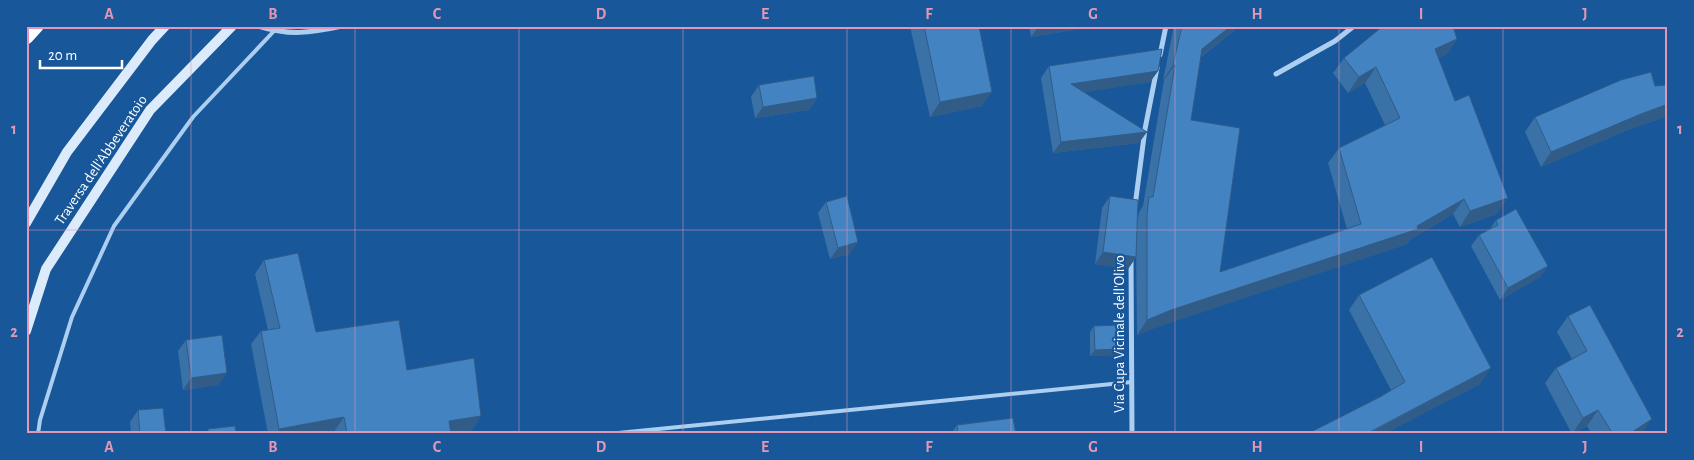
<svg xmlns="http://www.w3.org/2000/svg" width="1694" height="460" font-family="'Alegreya Sans',sans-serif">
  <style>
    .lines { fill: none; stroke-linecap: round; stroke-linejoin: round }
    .lane { stroke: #accff1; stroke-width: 4 }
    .street { stroke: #accff1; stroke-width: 5 }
    .secondary { stroke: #dbebfc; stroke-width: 10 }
    .highway { stroke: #fff; stroke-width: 15 }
    .wall { fill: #3a71a6 }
    .shaded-wall { fill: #305c87 }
    .building { fill: #4483c1; stroke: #305c87 }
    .grid { fill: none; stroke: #e497b5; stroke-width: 1; stroke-opacity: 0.55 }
    .labels { text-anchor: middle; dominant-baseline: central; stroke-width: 4.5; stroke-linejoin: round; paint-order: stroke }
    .street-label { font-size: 15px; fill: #fff; stroke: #185799 }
    .neatline { fill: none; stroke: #e497b5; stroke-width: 2 }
    .grid-label { font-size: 16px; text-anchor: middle; font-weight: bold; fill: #e497b5 }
  </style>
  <rect width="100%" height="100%" fill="#185799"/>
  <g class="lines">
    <g class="lane">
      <polyline points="38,434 40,420 72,317 114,226 193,117 274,31"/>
      <polyline points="608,434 1132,382"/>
    </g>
    <g class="street">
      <path d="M258,26c32,10 52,7 84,0"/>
      <polyline points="1160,55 1166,26"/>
      <polyline points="1276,74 1335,41 1354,26"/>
      <polyline points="1135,206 1145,129 1157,68"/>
      <polyline points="1131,259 1132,434"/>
    </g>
    <g class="secondary">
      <polyline points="26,223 67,152 152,40 165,26"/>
      <polyline points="26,331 46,269 150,110 232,26"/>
    </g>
    <polyline class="highway" points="26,37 36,26"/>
  </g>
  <g class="wall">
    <polygon points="910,26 979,26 982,106 930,117"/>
    <polygon points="1029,26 1097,26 1031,37"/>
    <polygon points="1174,26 1240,26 1201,57 1191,120 1220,272 1347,229 1328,163 1339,148 1385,125 1365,83 1348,93 1333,73 1344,58 1457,39 1446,55 1438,58 1497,214 1460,227 1453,214 1411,239 1407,244 1160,326 1137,335 1136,239 1136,257 1128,269 1095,264 1102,208 1110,196 1137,225 1139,212 1143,206 1164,80 1163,80"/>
    <polygon points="1049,66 1158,71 1150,82 1084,92 1139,143 1053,153 1041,78"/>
    <polygon points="759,85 817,98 809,110 755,118 751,97"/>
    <polygon points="1668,85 1668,116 1630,129 1541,167 1525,132 1535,117 1655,86"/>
    <polygon points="826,202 850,254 830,259 818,213"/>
    <polygon points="1496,220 1548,266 1540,277 1500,300 1471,246 1479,235 1490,229"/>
    <polygon points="264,260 316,332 407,370 481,416 472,430 451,433 451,434 336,434 335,430 314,434 268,434 251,344 261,331 268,330 255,274"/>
    <polygon points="1359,295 1480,384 1384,434 1307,434 1380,397 1391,390 1349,310"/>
    <polygon points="1568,316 1642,434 1592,434 1587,426 1572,434 1545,383 1556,368 1572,359 1557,332"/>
    <polygon points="1094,326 1117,355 1090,356 1090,332"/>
    <polygon points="186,340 219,385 183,390 178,351"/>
    <polygon points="138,410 166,434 131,434 130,422"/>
    <polygon points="957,425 1016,434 951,434"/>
  </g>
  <g class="shaded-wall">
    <polygon points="1039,26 1097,26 1031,37"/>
    <polygon points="1231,26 1240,26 1191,64 1202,49"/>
    <polygon points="1457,39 1446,55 1424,65 1435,49"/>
    <polygon points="1173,65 1175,65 1164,80 1163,80"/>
    <polygon points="1376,67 1365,83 1348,93 1359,77"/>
    <polygon points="1158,71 1150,82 1063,96 1071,84"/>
    <polygon points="992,92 982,106 930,117 940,102"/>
    <polygon points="817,98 809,110 755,118 763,107"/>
    <polygon points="1668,104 1668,116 1630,129 1541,167 1551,152 1641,114"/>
    <polygon points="1147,132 1139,143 1053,153 1061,142"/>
    <polygon points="1508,198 1497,214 1460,227 1470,211"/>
    <polygon points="1464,199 1453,214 1411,239 1407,244 1160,326 1137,335 1147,320 1171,310 1417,226"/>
    <polygon points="858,242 850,254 830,259 838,248"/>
    <polygon points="1103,252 1136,257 1128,269 1095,264"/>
    <polygon points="1548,266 1540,277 1500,300 1508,288"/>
    <polygon points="1121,349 1117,355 1090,356 1095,350"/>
    <polygon points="1491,368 1480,384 1384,434 1368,434"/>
    <polygon points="227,373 219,385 183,390 191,378"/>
    <polygon points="1598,410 1587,426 1572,434 1583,418"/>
    <polygon points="481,416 472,430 443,434 449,421"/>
    <polygon points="344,417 335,430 314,434 276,434 279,429"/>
    <polygon points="1652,419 1642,434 1629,434"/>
  </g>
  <g class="building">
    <polygon points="924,26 979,26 992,92 940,102"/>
    <polygon points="1182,26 1231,26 1202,49 1191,120 1240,128 1220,272 1361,224 1339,148 1400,118 1376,67 1359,77 1344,58 1383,26 1453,26 1457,39 1435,49 1455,101 1469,95 1508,198 1470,211 1464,199 1417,226 1418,229 1171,310 1147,320 1147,214 1149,197 1153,197 1175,65 1173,65"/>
    <polygon points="1162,49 1158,71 1071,84 1147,132 1061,142 1049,66"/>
    <polygon points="1651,72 1655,86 1668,85 1668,104 1641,114 1551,152 1535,117 1621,80"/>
    <polygon points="814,76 817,98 763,107 759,85"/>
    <polygon points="847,196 858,242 838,248 826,202"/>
    <polygon points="1110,196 1138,200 1136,257 1103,252"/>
    <polygon points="1516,209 1548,266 1508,288 1479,235 1498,225 1496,220"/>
    <polygon points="298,253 316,332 399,320 407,370 474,358 481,416 449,421 451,434 347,434 344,417 279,429 261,331 280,328 264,260"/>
    <polygon points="1432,257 1491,368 1368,433 1369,434 1307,434 1380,397 1405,382 1359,295"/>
    <polygon points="1590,305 1652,419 1629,434 1613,434 1598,410 1583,418 1556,368 1587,351 1568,316"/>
    <polygon points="1120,325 1121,349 1095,350 1094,326"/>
    <polygon points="222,335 227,373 191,378 186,340"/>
    <polygon points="163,408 166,434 140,434 138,410"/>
    <polygon points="1013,418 1016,434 958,434 957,425"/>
    <polygon points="235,426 236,434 208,434 208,429"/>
  </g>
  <path class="grid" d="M191,26v408M355,26v408M519,26v408M683,26v408M847,26v408M1011,26v408M1175,26v408M1339,26v408M1503,26v408M26,230h1642"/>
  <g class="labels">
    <g class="street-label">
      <text transform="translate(101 160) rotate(-56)">Traversa dell'Abbeveratoio</text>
      <text transform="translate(1119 334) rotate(-90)">Via Cupa Vicinale dell'Olivo</text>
    </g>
  </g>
  <rect width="1694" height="460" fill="none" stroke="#185799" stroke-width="55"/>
  <path d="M40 60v8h82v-8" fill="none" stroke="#ffffff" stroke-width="2.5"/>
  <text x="48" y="60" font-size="15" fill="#ffffff" stroke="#185799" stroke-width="4" paint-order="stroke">20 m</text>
  <rect x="28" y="28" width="1638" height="404" class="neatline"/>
  <g class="grid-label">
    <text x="109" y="19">A</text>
    <text x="273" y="19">B</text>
    <text x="437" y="19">C</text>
    <text x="601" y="19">D</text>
    <text x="765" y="19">E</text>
    <text x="929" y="19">F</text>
    <text x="1093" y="19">G</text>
    <text x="1257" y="19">H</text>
    <text x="1421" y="19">I</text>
    <text x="1585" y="19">J</text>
    <text x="14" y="134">1</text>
    <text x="1680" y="134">1</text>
    <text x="14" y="337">2</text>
    <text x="1680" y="337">2</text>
    <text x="109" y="452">A</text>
    <text x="273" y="452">B</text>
    <text x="437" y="452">C</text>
    <text x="601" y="452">D</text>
    <text x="765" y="452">E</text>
    <text x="929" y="452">F</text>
    <text x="1093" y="452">G</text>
    <text x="1257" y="452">H</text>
    <text x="1421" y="452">I</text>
    <text x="1585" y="452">J</text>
  </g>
</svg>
